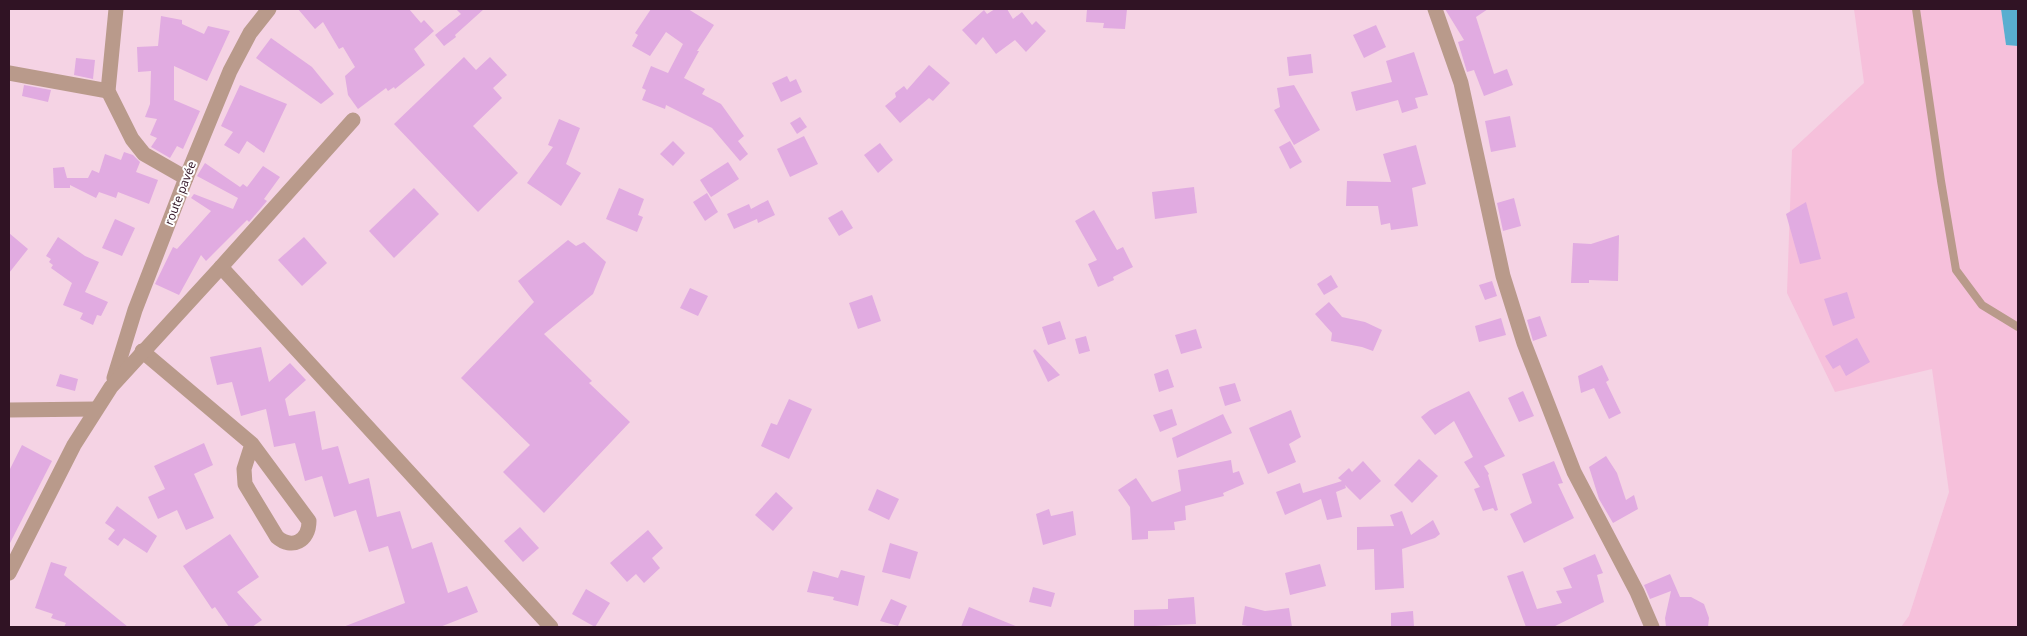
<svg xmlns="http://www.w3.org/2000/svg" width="2027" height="636" font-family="'Open Sans',sans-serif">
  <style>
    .built { fill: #f6c0db }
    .water { fill: #59aed0 }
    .building { fill: #e1abe1 }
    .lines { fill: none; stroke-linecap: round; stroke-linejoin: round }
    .lane { stroke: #b99a8b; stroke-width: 8 }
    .street { stroke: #b99a8b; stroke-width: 15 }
    .labels { text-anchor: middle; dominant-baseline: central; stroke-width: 4; stroke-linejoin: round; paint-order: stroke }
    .street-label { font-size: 12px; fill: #301324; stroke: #fff }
  </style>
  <rect width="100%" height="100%" fill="#f5d3e4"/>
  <polygon class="built" points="1854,9 2001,9 2006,45 2018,46 2018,627 1901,627 1909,616 1949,492 1932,369 1835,392 1787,293 1792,150 1864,83"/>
  <polygon class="water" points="2001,9 2018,9 2018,46 2006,45"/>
  <g class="building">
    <polygon points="298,9 409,9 421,23 424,20 434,31 414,49 425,65 395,89 394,87 388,91 386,88 358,109 348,95 345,76 355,67 343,47 339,49 323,22 315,29"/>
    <polygon points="456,9 484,9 455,35 456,37 444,46 435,35 461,14"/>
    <polygon points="651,9 688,9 714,25 697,51 699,51 684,78 705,89 702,94 721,104 744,136 738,141 748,154 740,161 712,128 666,105 665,109 642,100 646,90 642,88 651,66 668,73 683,44 666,32 650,56 632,46 638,35 635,33"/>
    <polygon points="995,9 1007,9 1013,19 1022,12 1032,25 1036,21 1046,31 1026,52 1015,40 996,54 983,37 976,45 962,30 984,10 987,14"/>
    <polygon points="1087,9 1127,9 1125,29 1103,28 1104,23 1086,22"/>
    <polygon points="1445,9 1488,9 1476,17 1494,74 1507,69 1513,85 1484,96 1474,70 1467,72 1458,42 1464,40"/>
    <polygon points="161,16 182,20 182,24 204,34 208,26 230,31 207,81 174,66 174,100 200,111 183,149 177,146 170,158 151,147 157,138 150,135 157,119 145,117 150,104 151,71 138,72 137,47 158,46"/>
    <polygon points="1376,25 1386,47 1364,58 1353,35"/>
    <polygon points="271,38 312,67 334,94 321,104 256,58"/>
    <polygon points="1414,52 1428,95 1415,98 1418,108 1402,113 1398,100 1356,111 1351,92 1392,82 1386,61"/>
    <polygon points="1311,54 1313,73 1289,76 1287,57"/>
    <polygon points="464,57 476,70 490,57 507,75 493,88 502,98 473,126 518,173 478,212 394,124"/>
    <polygon points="76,58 95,60 93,79 74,75"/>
    <polygon points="929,65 950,83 933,101 929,98 900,123 885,106 896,97 895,93 904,86 907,90"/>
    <polygon points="787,76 790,82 796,79 802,92 781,102 772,83"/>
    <polygon points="24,85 51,90 48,102 22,96"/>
    <polygon points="240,85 287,104 264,153 247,141 239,154 224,145 233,132 221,126"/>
    <polygon points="1294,85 1320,130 1294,145 1274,110 1280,107 1277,88"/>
    <polygon points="1510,116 1516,147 1491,152 1485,121"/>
    <polygon points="800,117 807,127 797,134 790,123"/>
    <polygon points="559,119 580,128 566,164 581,173 561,206 527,183 553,147 548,145"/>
    <polygon points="804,136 818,164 790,177 777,149"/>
    <polygon points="673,141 685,153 673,166 660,154"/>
    <polygon points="1290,141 1302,162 1290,169 1279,147"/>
    <polygon points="880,143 893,160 878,173 864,155"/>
    <polygon points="1416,145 1426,184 1412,188 1418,226 1391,230 1390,223 1381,225 1378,206 1346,206 1347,181 1391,182 1383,154"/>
    <polygon points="124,152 133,155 140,162 136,172 158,180 149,204 118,192 116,198 99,192 96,198 70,185 70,188 54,188 53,168 64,167 67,178 88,178 92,170 99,173 105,154 121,160"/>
    <polygon points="728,162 739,179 711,197 700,180"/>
    <polygon points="205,163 240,187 243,184 247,187 263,166 280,177 264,199 267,201 249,222 247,220 206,261 201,255 179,295 155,284 173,247 177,249 211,211 191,198 194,194 233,209 238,198 197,176"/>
    <polygon points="1194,187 1197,213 1155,219 1152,192"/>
    <polygon points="414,188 439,214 394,258 369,231"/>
    <polygon points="619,188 644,199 638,215 643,217 637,232 606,219"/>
    <polygon points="707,193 718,212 705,221 693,202"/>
    <polygon points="1514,198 1521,226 1503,231 1497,203"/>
    <polygon points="768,200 775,215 758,223 757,219 734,229 727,214 749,204 751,209"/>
    <polygon points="1806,202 1821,259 1800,264 1786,214"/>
    <polygon points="842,210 853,228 839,236 828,218"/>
    <polygon points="1094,210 1117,250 1123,247 1133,267 1113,277 1114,280 1098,287 1088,264 1097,260 1075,221"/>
    <polygon points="115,219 135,228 122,256 102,248"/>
    <polygon points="9,233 28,249 9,273"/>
    <polygon points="1619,235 1618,281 1589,280 1589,283 1571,283 1573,243 1591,244"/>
    <polygon points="58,237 85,256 99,262 85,292 108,302 101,316 97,315 93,325 80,319 83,313 63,305 72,283 51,268 53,265 49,262 51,259 46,256"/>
    <polygon points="304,237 327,263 302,286 278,260"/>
    <polygon points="568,240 576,246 584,242 606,262 593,294 544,334 592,381 589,383 630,422 544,513 503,472 530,445 461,378 534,302 518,281"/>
    <polygon points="1331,275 1338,287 1324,295 1317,284"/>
    <polygon points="1492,281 1497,296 1485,300 1479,285"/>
    <polygon points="690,288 708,296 698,316 680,308"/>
    <polygon points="1847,292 1855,318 1833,326 1824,299"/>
    <polygon points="872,295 881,321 858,329 849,303"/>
    <polygon points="1329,302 1342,317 1365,322 1382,330 1373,351 1362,347 1331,341 1332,333 1315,314"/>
    <polygon points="1540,316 1547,336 1533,341 1527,320"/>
    <polygon points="1501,318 1506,335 1479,342 1475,326"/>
    <polygon points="1060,321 1066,339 1048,345 1042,327"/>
    <polygon points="1196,329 1202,348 1181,354 1175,335"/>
    <polygon points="1086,336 1090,351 1079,354 1075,339"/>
    <polygon points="1857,338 1870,362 1846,376 1840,365 1833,369 1825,356"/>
    <polygon points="261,347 269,382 290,363 306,380 285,399 289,416 315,411 322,450 338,446 349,484 369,478 377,517 400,511 412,549 432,542 448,593 467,586 478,612 440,627 343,627 405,603 388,546 369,552 356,510 334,517 322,476 305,481 295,443 274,447 266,409 241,416 232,382 217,385 210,357"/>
    <polygon points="1035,349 1060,375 1048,382 1033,351"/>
    <polygon points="1602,365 1609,380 1606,382 1621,413 1609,419 1594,388 1581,393 1578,376"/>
    <polygon points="1168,369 1174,387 1159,392 1154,374"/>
    <polygon points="60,374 78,379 75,391 56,386"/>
    <polygon points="1235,383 1241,401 1225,406 1219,387"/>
    <polygon points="1469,391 1505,456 1484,466 1489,474 1488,475 1498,510 1495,511 1493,508 1483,511 1474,489 1480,487 1464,462 1473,457 1454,421 1435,435 1421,417 1430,410"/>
    <polygon points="1523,391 1534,416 1519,422 1508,398"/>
    <polygon points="789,399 812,409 789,459 761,446 771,423 777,425"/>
    <polygon points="1172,409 1177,425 1160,432 1153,415"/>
    <polygon points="1291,410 1301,437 1289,444 1296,462 1268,474 1249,428"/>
    <polygon points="1223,414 1232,433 1177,458 1172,438"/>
    <polygon points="204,443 213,465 194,474 214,518 186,530 177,510 158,519 148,497 165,489 154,466"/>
    <polygon points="22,445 52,461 9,545 9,471"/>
    <polygon points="1606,456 1617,473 1626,500 1634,495 1638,509 1613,523 1599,499 1589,467"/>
    <polygon points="1419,459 1438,476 1412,503 1394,485"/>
    <polygon points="1231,460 1233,473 1239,471 1244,484 1223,493 1224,496 1185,506 1186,520 1174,522 1175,530 1148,531 1148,539 1132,540 1130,507 1118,490 1136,478 1152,502 1181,491 1178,470"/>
    <polygon points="1363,461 1381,481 1360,500 1345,485 1346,488 1336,492 1342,517 1327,520 1321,499 1285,515 1276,492 1300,483 1303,493 1342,481 1338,478 1349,468 1352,472"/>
    <polygon points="1554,461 1563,483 1558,484 1574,518 1524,543 1510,514 1532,503 1522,474"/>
    <polygon points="877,489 899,499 889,520 868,510"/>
    <polygon points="776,492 793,508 773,531 755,515"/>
    <polygon points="117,506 157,536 147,553 124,538 118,546 108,539 115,530 105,523"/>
    <polygon points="1049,509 1051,516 1073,511 1076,535 1043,545 1036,514"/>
    <polygon points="1402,511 1411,535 1433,520 1440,534 1435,538 1402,549 1404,588 1375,590 1374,549 1357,550 1357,527 1394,526 1390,515"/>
    <polygon points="520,527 539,548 523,562 504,541"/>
    <polygon points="648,530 663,548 652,558 660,568 644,583 636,574 627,582 610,563"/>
    <polygon points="230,534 259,577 237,592 262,620 252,627 229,627 215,607 212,609 183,566"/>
    <polygon points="890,543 918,552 910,579 882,572"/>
    <polygon points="1595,554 1603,573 1597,575 1604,602 1553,627 1526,627 1507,576 1523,571 1537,609 1562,603 1556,591 1572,588 1563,568"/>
    <polygon points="51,562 67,567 64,575 128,627 64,627 66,623 51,618 53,614 35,608"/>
    <polygon points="1320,564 1326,586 1290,595 1285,573"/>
    <polygon points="841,570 865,576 858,606 833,600 834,597 807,592 813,571 838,578"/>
    <polygon points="1670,574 1680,597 1691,597 1704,604 1709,618 1708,627 1666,627 1665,618 1671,591 1650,599 1644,585"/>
    <polygon points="1033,587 1055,593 1051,607 1029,602"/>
    <polygon points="586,589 610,603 595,627 572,614"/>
    <polygon points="1194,597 1196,624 1134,627 1134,610 1168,609 1168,599"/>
    <polygon points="891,599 907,606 898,626 880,621"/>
    <polygon points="1245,606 1265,611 1289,608 1292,627 1253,627 1242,625"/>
    <polygon points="969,607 1018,627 961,627"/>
    <polygon points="1413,611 1414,627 1391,627 1391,613"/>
  </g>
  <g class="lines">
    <polyline class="lane" points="1916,9 1941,181 1956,270 1982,305 2018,327"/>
    <g class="street">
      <polyline points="116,9 108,91 132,139 144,154 186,178"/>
      <polyline points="1435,9 1461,83 1503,276 1524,343 1574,472 1637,592 1652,627"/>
      <polyline points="9,73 108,91"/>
      <polyline points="221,267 551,627"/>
      <path d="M142,351l110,93 57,77c0,20 -17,29 -32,16l-32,-53 -1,-15 8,-25"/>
      <polyline points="114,378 135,310 186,178 230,71 250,33 269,9"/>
      <polyline points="9,410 96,409"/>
      <polyline points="9,573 74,445 111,387 221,267 353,120"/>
    </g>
  </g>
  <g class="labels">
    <g class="street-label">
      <text transform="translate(180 193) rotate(-69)">route pavée</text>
    </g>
  </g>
  <rect width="2027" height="636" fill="none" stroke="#301324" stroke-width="20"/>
</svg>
